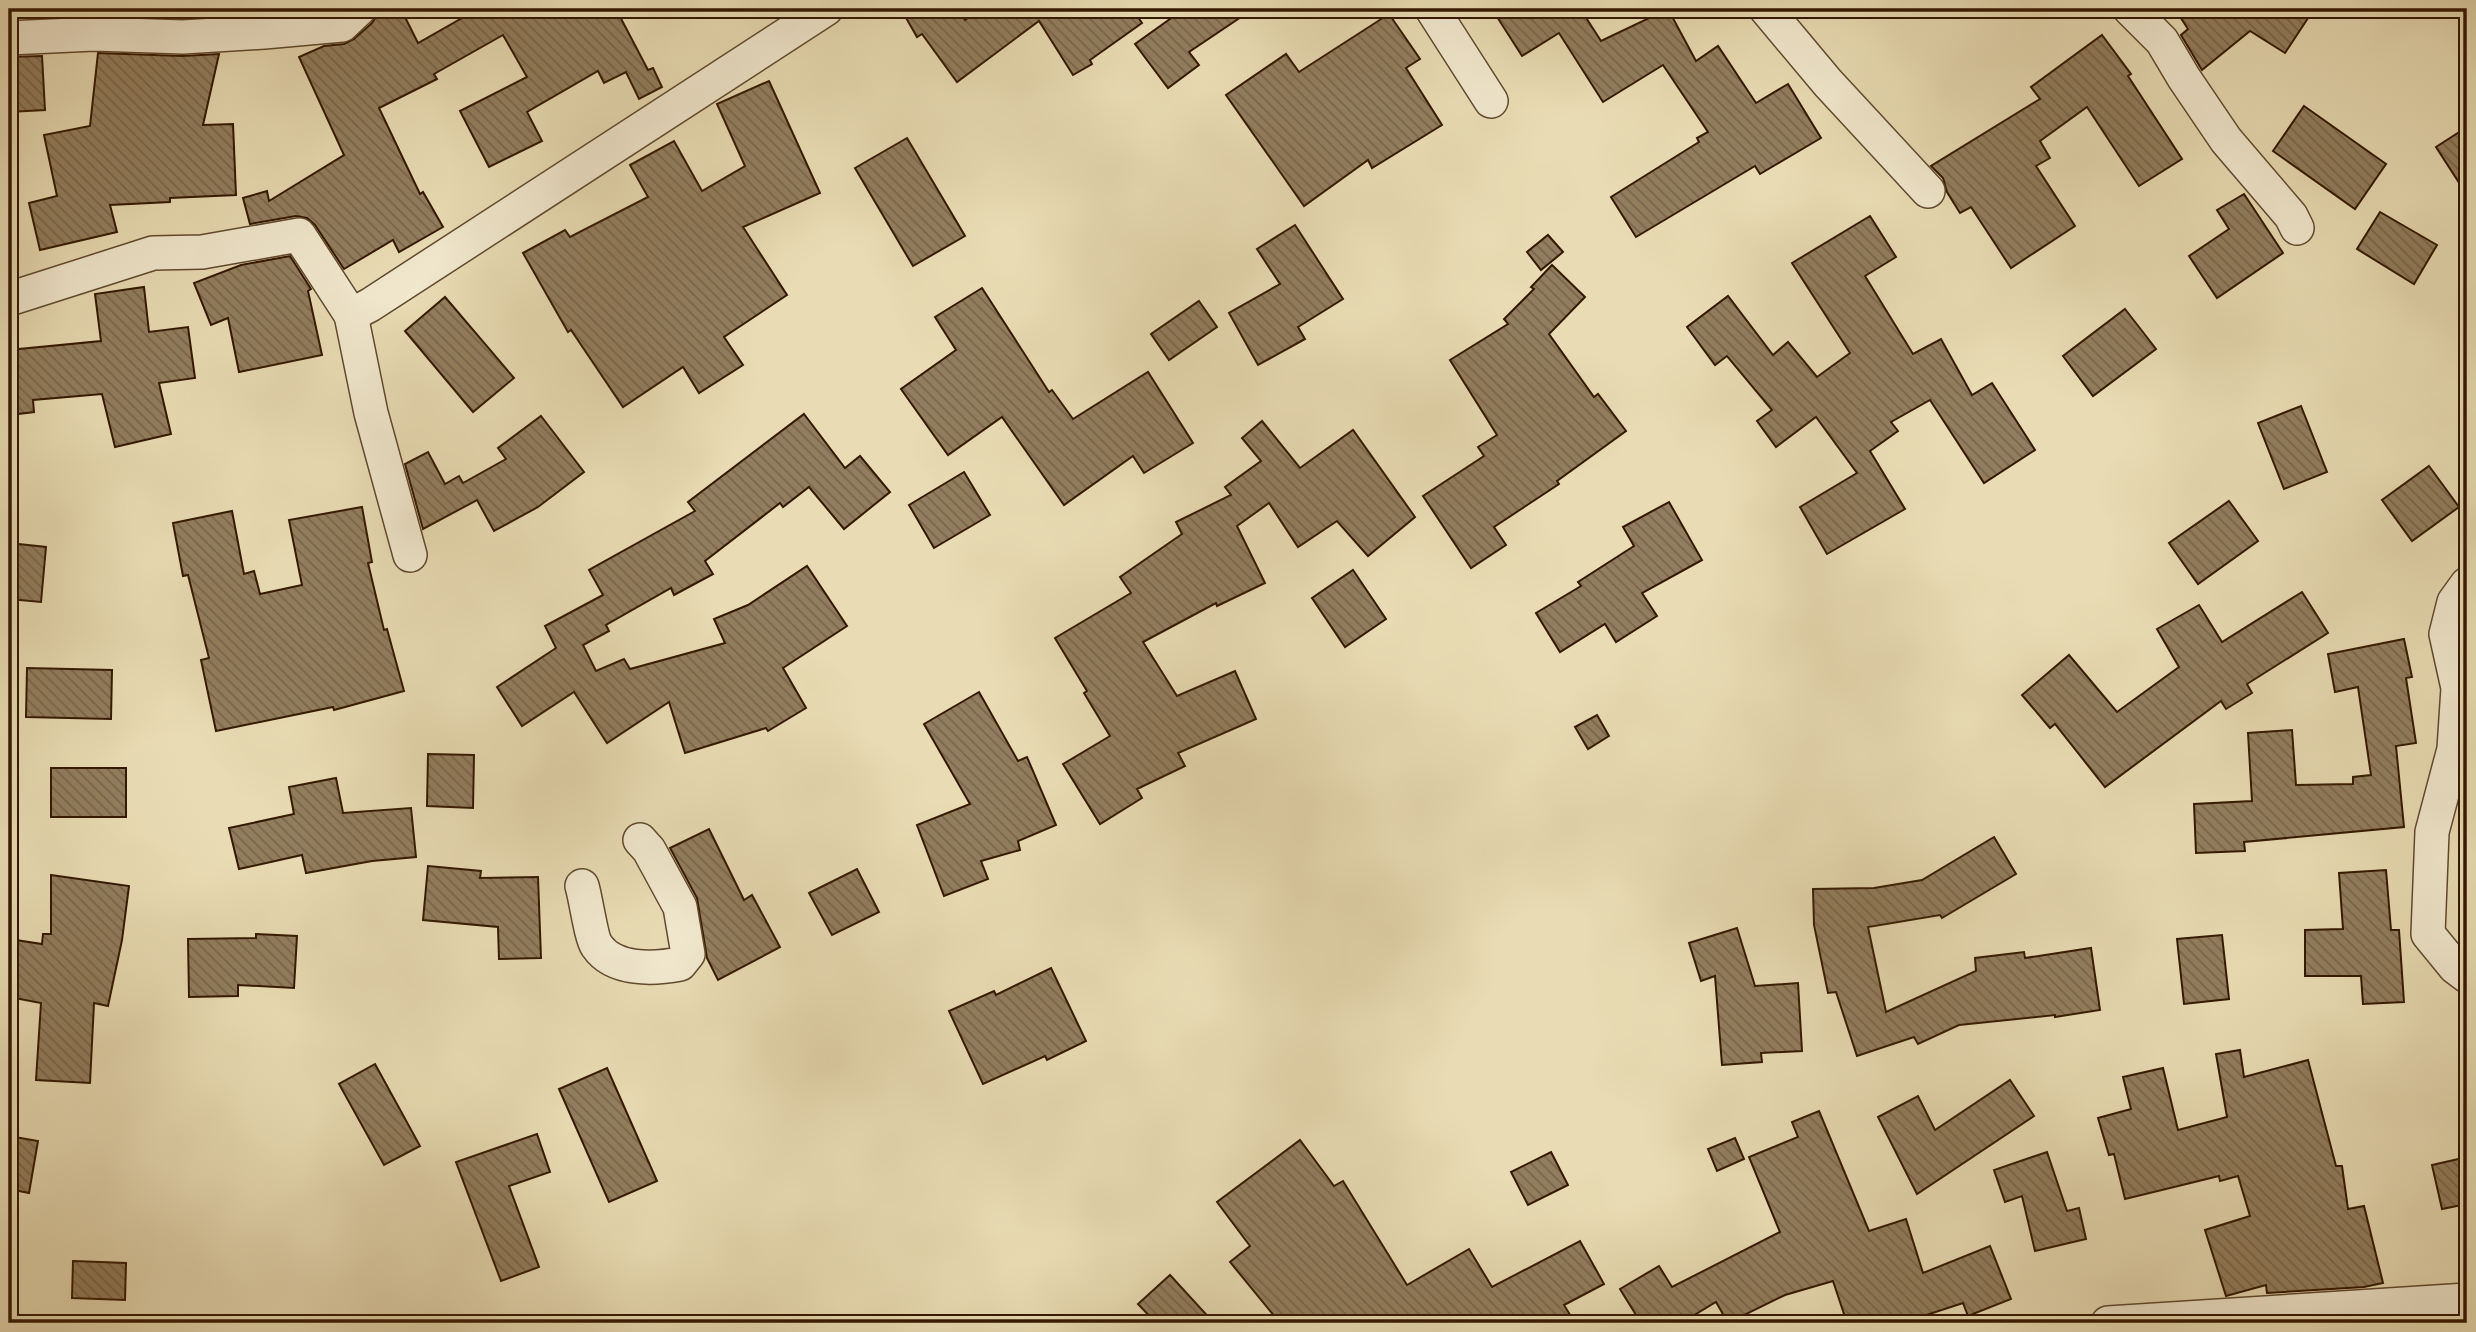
<svg xmlns="http://www.w3.org/2000/svg" width="2476" height="1332" font-family="'Libre Bodoni',serif">
  <style>
    .building { fill: url(#building-back-hatch); stroke: #341801; stroke-width: 2 }
    .lines { fill: none; stroke-linecap: round; stroke-linejoin: round }
    .street-casing { stroke: #61492e; stroke-width: 36 }
    .street { stroke: #f1e8ce; stroke-width: 33 }
  </style>
  <defs>
    <pattern id="building-back-hatch" width="6" height="6" patternUnits="userSpaceOnUse" patternTransform="scale(1.75)"><rect width="6" height="6" fill="#927e5e"/><path d="M-1 5l2 2M0 0l6 6M5-1l2 2" fill="none" stroke="#78664b"/></pattern>
  </defs>
  <rect width="100%" height="100%" fill="#e9dcb4"/>
  <filter id="stains"><feTurbulence type="fractalNoise" baseFrequency=".00286" numOctaves="4"/><feColorMatrix values="0 0 0 0 .2 0 0 0 0 .09 0 0 0 0 .02 0 0 0 .5 -.17"/></filter>
  <radialGradient id="worn" r=".72"><stop offset=".6" stop-color="#630" stop-opacity="0"/><stop offset="1" stop-color="#630" stop-opacity=".3"/></radialGradient>
  <g class="building">
    <polygon points="390,9 401,9 418,43 478,9 616,9 648,70 653,68 662,87 639,99 626,72 604,83 598,71 527,112 542,141 489,167 460,111 527,77 503,35 434,74 437,79 379,108 420,194 423,192 443,227 399,252 393,240 344,269 315,225 307,218 296,216 250,224 243,198 267,191 269,201 344,155 299,57 324,46 344,44 354,39 372,23 377,15"/>
    <polygon points="901,9 959,9 965,20 980,9 1132,9 1142,23 1090,60 1092,64 1073,75 1039,21 957,82 922,34 917,37"/>
    <polygon points="1184,9 1253,9 1189,52 1199,65 1168,88 1135,44"/>
    <polygon points="1492,9 1596,9 1585,16 1601,41 1668,9 1696,61 1718,46 1756,103 1788,84 1821,138 1760,174 1755,166 1636,237 1611,197 1699,142 1697,138 1708,132 1663,65 1603,102 1559,33 1522,56"/>
    <polygon points="2175,9 2314,9 2285,53 2250,31 2202,70 2181,35 2188,29"/>
    <polygon points="1389,14 1420,59 1406,68 1442,125 1372,168 1368,160 1304,206 1226,95 1286,54 1299,72"/>
    <polygon points="2102,35 2131,74 2128,76 2182,159 2139,186 2087,107 2040,141 2050,158 2036,166 2075,226 2011,268 1971,207 1960,213 1947,192 1943,178 1931,166 2040,99 2031,87"/>
    <polygon points="98,53 182,56 219,54 203,125 233,124 236,195 170,198 170,202 110,205 117,232 40,250 29,203 57,196 44,135 90,126"/>
    <polygon points="42,56 45,110 9,112 9,57"/>
    <polygon points="769,81 820,193 743,227 787,295 724,337 743,365 699,393 683,367 623,407 571,330 568,332 523,253 565,230 570,237 648,197 630,165 674,141 702,191 745,166 717,104"/>
    <polygon points="2304,106 2386,164 2355,209 2273,151"/>
    <polygon points="2467,127 2467,195 2436,147"/>
    <polygon points="907,138 965,236 913,266 855,168"/>
    <polygon points="2244,194 2283,253 2217,298 2189,256 2229,229 2217,210"/>
    <polygon points="2380,212 2437,245 2414,284 2357,249"/>
    <polygon points="1870,216 1896,257 1865,276 1913,354 1941,339 1972,395 1992,383 2035,450 1984,483 1930,400 1891,422 1898,431 1870,451 1905,509 1827,554 1800,507 1857,473 1816,417 1776,447 1757,421 1772,410 1727,356 1715,365 1687,327 1728,296 1773,355 1788,342 1817,377 1850,353 1792,263"/>
    <polygon points="1295,225 1343,299 1298,327 1305,339 1258,365 1229,313 1280,284 1257,249"/>
    <polygon points="1548,235 1563,252 1541,270 1527,252"/>
    <polygon points="290,256 311,289 308,291 322,355 239,372 228,318 211,325 194,283 241,265"/>
    <polygon points="1552,265 1585,297 1549,334 1594,397 1598,394 1626,431 1557,481 1559,484 1494,527 1506,545 1471,568 1423,496 1484,456 1478,447 1497,435 1450,360 1508,324 1504,319 1534,289 1531,287"/>
    <polygon points="144,287 149,332 188,327 195,378 159,383 171,434 115,447 102,394 33,400 34,412 9,415 9,350 101,341 95,294"/>
    <polygon points="982,288 1049,392 1052,390 1073,419 1148,372 1193,443 1144,473 1133,456 1064,505 1002,417 948,455 901,389 956,350 935,317"/>
    <polygon points="445,297 514,378 473,412 405,331"/>
    <polygon points="1199,301 1217,327 1169,360 1151,334"/>
    <polygon points="2125,309 2156,349 2093,396 2063,356"/>
    <polygon points="2301,406 2327,472 2284,489 2258,423"/>
    <polygon points="804,414 845,468 860,456 890,492 844,529 809,487 783,507 780,503 705,561 713,574 674,595 671,588 606,625 609,631 583,645 596,671 624,659 630,669 725,643 714,619 748,605 807,566 847,626 783,668 806,708 768,731 766,728 685,753 669,702 607,743 574,692 522,726 497,687 556,648 545,626 603,595 589,570 695,511 688,502"/>
    <polygon points="541,416 584,472 538,507 494,531 477,500 423,529 405,464 428,452 445,484 459,476 463,483 506,459 498,448"/>
    <polygon points="1262,421 1300,468 1353,430 1415,517 1368,556 1337,521 1298,547 1269,503 1237,526 1265,583 1217,606 1216,603 1143,642 1177,696 1235,671 1256,719 1178,753 1185,766 1137,789 1142,798 1100,824 1063,764 1110,736 1084,693 1087,691 1055,638 1131,593 1120,577 1182,534 1176,522 1231,495 1225,487 1261,461 1242,438"/>
    <polygon points="2429,466 2459,507 2412,541 2382,500"/>
    <polygon points="964,472 990,515 934,548 909,505"/>
    <polygon points="2229,501 2258,541 2198,584 2169,543"/>
    <polygon points="1669,502 1702,560 1642,593 1657,616 1616,642 1605,624 1560,652 1536,613 1581,586 1578,582 1634,546 1623,527"/>
    <polygon points="362,507 372,562 368,563 384,630 387,629 404,691 334,710 333,707 216,731 201,660 209,658 188,575 183,576 173,523 232,511 244,574 254,571 260,594 302,585 289,520"/>
    <polygon points="9,543 46,547 41,602 9,599"/>
    <polygon points="1353,570 1386,619 1345,647 1312,598"/>
    <polygon points="2302,592 2328,633 2247,684 2252,693 2226,709 2221,701 2105,787 2055,724 2050,728 2022,695 2069,655 2117,712 2179,667 2157,629 2199,605 2222,642"/>
    <polygon points="2404,639 2412,677 2406,678 2416,743 2396,746 2404,827 2244,842 2245,851 2196,853 2194,804 2252,801 2248,733 2292,730 2296,785 2353,784 2353,777 2371,775 2358,687 2335,692 2328,654"/>
    <polygon points="27,668 112,670 111,719 26,717"/>
    <polygon points="979,692 1018,761 1027,757 1056,825 1018,841 1020,850 981,861 988,879 944,896 917,825 970,804 924,724"/>
    <polygon points="1597,715 1609,736 1588,749 1575,727"/>
    <polygon points="428,754 474,755 473,808 427,806"/>
    <rect x="51" y="768" width="75" height="49"/>
    <polygon points="336,778 343,813 411,808 416,857 372,861 306,873 302,855 239,869 229,828 294,814 289,787"/>
    <polygon points="709,829 744,900 752,895 780,947 718,980 707,958 697,898 670,848"/>
    <polygon points="1994,837 2016,874 1942,918 1940,915 1868,927 1886,1012 1976,971 1975,958 2024,952 2025,958 2091,948 2100,1010 2055,1017 2055,1015 1959,1025 1918,1044 1914,1037 1857,1056 1836,992 1828,993 1814,925 1813,889 1874,888 1922,880"/>
    <polygon points="428,866 481,871 480,878 538,877 541,958 499,959 498,927 423,920"/>
    <polygon points="857,869 879,912 832,935 809,893"/>
    <polygon points="2386,870 2391,930 2399,930 2404,1002 2363,1004 2361,976 2305,976 2305,930 2343,929 2339,873"/>
    <polygon points="51,875 129,886 122,940 108,1006 94,1003 90,1083 36,1080 41,1003 9,997 9,939 42,944 43,934 51,934"/>
    <polygon points="1737,928 1755,986 1798,983 1802,1051 1761,1053 1762,1062 1722,1065 1715,976 1701,981 1689,943"/>
    <polygon points="256,934 297,936 294,988 238,985 238,996 189,997 188,939 256,938"/>
    <polygon points="2222,935 2229,999 2184,1004 2177,939"/>
    <polygon points="1051,968 1086,1041 1047,1060 1045,1056 983,1084 949,1011 994,991 996,995"/>
    <polygon points="2240,1050 2244,1077 2308,1060 2336,1166 2342,1166 2348,1209 2364,1206 2383,1283 2364,1287 2267,1293 2266,1285 2226,1296 2205,1230 2250,1216 2238,1176 2220,1181 2219,1176 2125,1199 2114,1154 2109,1155 2098,1118 2131,1109 2123,1077 2163,1068 2178,1130 2227,1117 2216,1054"/>
    <polygon points="375,1064 420,1146 384,1165 339,1084"/>
    <polygon points="607,1068 657,1181 609,1202 559,1089"/>
    <polygon points="2010,1080 2034,1116 1917,1194 1878,1117 1918,1096 1935,1130"/>
    <polygon points="1819,1111 1869,1231 1906,1219 1923,1273 1990,1246 2011,1299 1968,1316 1963,1303 1902,1323 1847,1323 1833,1281 1785,1295 1728,1323 1716,1302 1681,1323 1641,1323 1620,1289 1659,1266 1672,1287 1780,1232 1749,1157 1798,1137 1792,1122"/>
    <polygon points="537,1134 550,1172 509,1186 539,1267 501,1281 456,1162"/>
    <polygon points="9,1136 38,1141 29,1193 9,1189"/>
    <polygon points="1735,1138 1744,1159 1717,1171 1708,1149"/>
    <polygon points="1300,1140 1334,1186 1343,1181 1407,1285 1469,1249 1492,1287 1580,1241 1604,1284 1564,1305 1575,1323 1280,1323 1230,1262 1250,1246 1217,1202"/>
    <polygon points="1551,1152 1568,1185 1528,1205 1511,1172"/>
    <polygon points="2047,1152 2067,1211 2079,1208 2086,1239 2035,1251 2022,1196 2005,1202 1994,1170"/>
    <polygon points="2467,1157 2467,1204 2442,1209 2432,1165"/>
    <polygon points="73,1261 126,1263 125,1300 72,1298"/>
    <polygon points="1170,1275 1214,1323 1156,1323 1138,1304"/>
  </g>
  <g class="lines">
    <g class="street-casing">
      <g id="street">
        <polyline points="1432,9 1491,101"/>
        <polyline points="1766,9 1828,83 1928,191"/>
        <polyline points="2130,9 2162,41 2184,78 2226,140 2291,216 2297,228"/>
        <polyline points="9,38 94,34 183,37 264,32 342,25 359,9"/>
        <polyline points="9,299 153,253 202,252 299,235 351,315 370,305 826,9"/>
        <polyline points="351,315 371,413 410,555"/>
        <polyline points="2467,584 2454,602 2446,634 2458,688 2454,749 2432,832 2428,934 2455,967 2467,976"/>
        <path d="M582,886c4,13 9,52 15,60 17,25 57,23 83,18l8,-10 -8,-47 -31,-57 -9,-10"/>
        <polyline points="2108,1323 2467,1300"/>
      </g>
    </g>
    <use href="#street" class="street"/>
  </g>
  <rect width="2476" height="1332" fill="none" stroke="#e9dcb4" stroke-width="35"/>
  <rect x="10" y="10" width="2455" height="1311" fill="none" stroke="#341801" stroke-width="3.5"/>
  <rect x="18" y="18" width="2441" height="1297" fill="none" stroke="#341801" stroke-width="2"/>
  <rect width="100%" height="100%" filter="url(#stains)"/>
  <rect width="100%" height="100%" fill="url(#worn)"/>
</svg>
